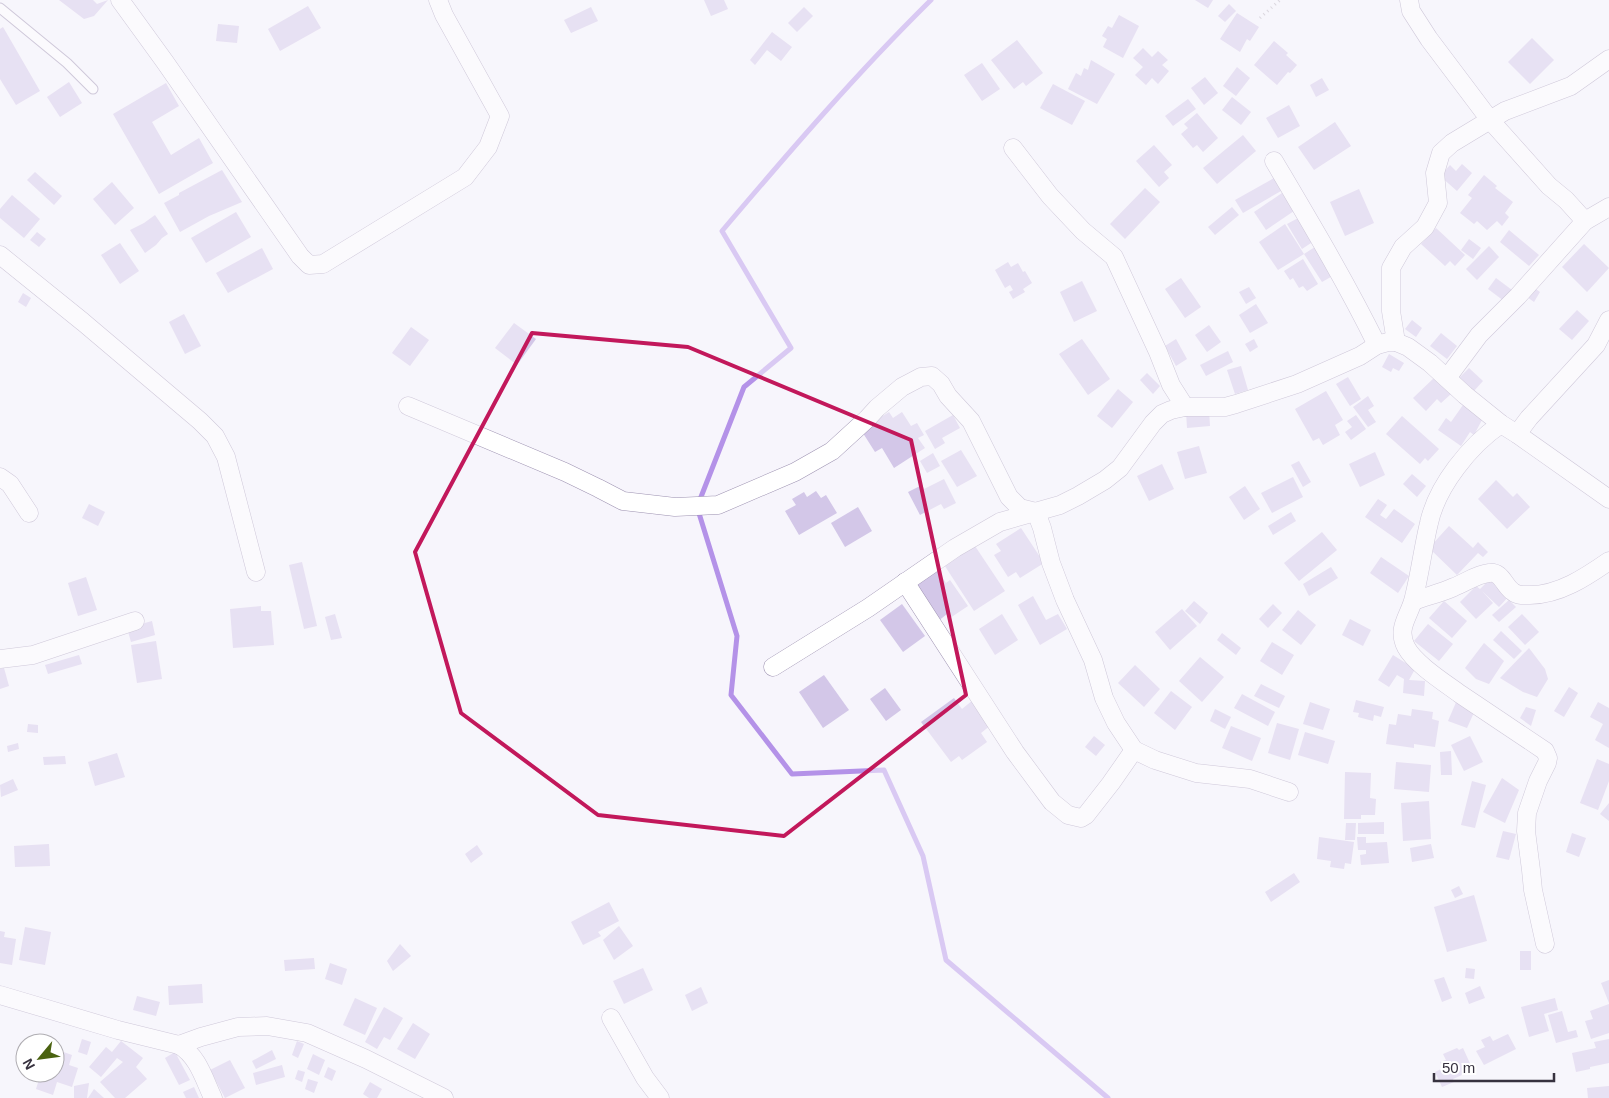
<svg xmlns="http://www.w3.org/2000/svg" width="1609" height="1098" font-family="Arial,sans-serif">
  <style>
    .lines { fill: none; stroke-linecap: round; stroke-linejoin: round }
    .stream { stroke: #b492e8; stroke-width: 5 }
    .building { fill: #d3c7e8 }
    .lane-casing { stroke: #9d92b1; stroke-width: 11 }
    .street-casing { stroke: #9d92b1; stroke-width: 19 }
    .path { stroke: #b7b4bd; stroke-width: 3; stroke-dasharray: 1 4; stroke-linecap: butt }
    .lane { stroke: #fff; stroke-width: 9 }
    .street { stroke: #fff; stroke-width: 18 }
    .marked { fill: none; stroke: #c2185b; stroke-width: 4; stroke-linejoin: round }
  </style>
  <rect width="100%" height="100%" fill="#f7f5fc"/>
  <g class="lines">
    <g class="stream">
      <path d="M699,502l45,-115 47,-39 -69,-117c67,-79 135,-158 209,-231"/>
      <polyline points="698,510 737,636 731,695 792,774 884,770 923,856 946,960 1108,1098"/>
    </g>
  </g>
  <g class="building">
    <polygon points="59,0 93,0 97,4 108,0 94,16 84,19"/>
    <polygon points="704,0 724,0 728,9 711,16"/>
    <polygon points="1195,0 1213,0 1208,8"/>
    <polygon points="1229,4 1236,11 1225,22 1218,16"/>
    <polygon points="308,6 321,28 280,51 268,29"/>
    <polygon points="591,7 598,21 571,33 564,20"/>
    <polygon points="804,7 813,16 797,32 788,23"/>
    <polygon points="1237,13 1259,27 1250,41 1247,39 1240,52 1220,39"/>
    <polygon points="1119,15 1139,26 1123,58 1103,47 1107,39 1102,36 1108,26 1112,28"/>
    <polygon points="218,24 239,26 237,43 216,41"/>
    <polygon points="3,27 40,91 16,105 0,79 0,29"/>
    <polygon points="772,32 792,47 781,61 767,50 755,65 750,60"/>
    <polygon points="1532,38 1554,60 1530,84 1508,62"/>
    <polygon points="1017,40 1043,73 1026,86 1023,82 1014,89 991,60"/>
    <polygon points="1274,41 1288,53 1286,55 1297,65 1290,73 1288,72 1277,85 1254,65"/>
    <polygon points="1143,48 1152,57 1158,51 1168,60 1162,65 1169,71 1158,84 1152,78 1146,85 1135,75 1143,67 1133,58"/>
    <polygon points="1091,60 1115,74 1097,104 1068,89 1076,73 1081,76 1084,68 1088,70"/>
    <polygon points="982,63 1000,89 982,101 964,75"/>
    <polygon points="1237,67 1250,78 1236,96 1223,86"/>
    <polygon points="1205,77 1218,93 1204,105 1191,88"/>
    <polygon points="1322,78 1329,90 1316,97 1310,85"/>
    <polygon points="69,82 82,103 60,117 47,97"/>
    <polygon points="166,83 179,106 152,122 171,155 199,138 213,163 159,194 113,114"/>
    <polygon points="1053,84 1085,101 1072,125 1040,108"/>
    <polygon points="1232,97 1251,112 1241,125 1222,110"/>
    <polygon points="1188,99 1196,109 1173,126 1165,116"/>
    <polygon points="1289,105 1300,126 1278,138 1266,118"/>
    <polygon points="1197,113 1218,138 1203,152 1197,145 1193,148 1181,134 1188,128 1184,124"/>
    <polygon points="1335,122 1351,146 1314,170 1298,147"/>
    <polygon points="1243,135 1256,151 1217,184 1203,168"/>
    <polygon points="1154,145 1172,165 1164,172 1169,178 1159,187 1136,161"/>
    <polygon points="1462,164 1472,173 1457,191 1440,176 1450,165 1456,171"/>
    <polygon points="222,170 242,202 209,216 180,232 164,203 179,195 179,193"/>
    <polygon points="35,172 62,196 54,205 27,180"/>
    <polygon points="1484,175 1497,186 1495,188 1513,202 1505,213 1509,217 1502,226 1497,221 1487,230 1477,221 1474,224 1460,213 1472,198 1468,195"/>
    <polygon points="1274,178 1281,191 1243,213 1235,200"/>
    <polygon points="112,182 134,208 115,225 93,199"/>
    <polygon points="1145,188 1160,202 1125,239 1110,224"/>
    <polygon points="1359,189 1374,223 1345,236 1330,202"/>
    <polygon points="1282,193 1294,211 1266,230 1254,212"/>
    <polygon points="12,195 40,219 24,238 0,218 0,209"/>
    <polygon points="1232,207 1239,215 1215,235 1208,227"/>
    <polygon points="236,212 251,237 206,263 191,238"/>
    <polygon points="155,215 168,234 162,238 156,245 145,253 130,230 144,223"/>
    <polygon points="1300,217 1314,241 1302,249 1287,224"/>
    <polygon points="1285,224 1304,254 1318,245 1336,274 1322,282 1304,254 1278,270 1259,242"/>
    <polygon points="1436,228 1465,255 1455,266 1450,261 1445,266 1421,244"/>
    <polygon points="1509,230 1539,255 1529,266 1500,242"/>
    <polygon points="37,232 46,239 39,247 30,240"/>
    <polygon points="1469,239 1481,248 1473,259 1461,250"/>
    <polygon points="120,243 139,271 120,284 101,255"/>
    <polygon points="1584,244 1609,268 1587,292 1562,267"/>
    <polygon points="1489,246 1499,257 1477,280 1466,269"/>
    <polygon points="262,248 273,269 228,293 216,273"/>
    <polygon points="1303,259 1318,284 1307,291 1303,286 1299,288 1293,278 1290,280 1284,271"/>
    <polygon points="1008,262 1011,267 1018,263 1023,272 1025,271 1032,283 1023,289 1025,292 1013,299 1009,292 1013,290 1010,285 1005,288 995,270"/>
    <polygon points="1181,278 1201,307 1185,318 1165,289"/>
    <polygon points="1496,278 1512,290 1504,301 1488,289"/>
    <polygon points="1082,281 1097,311 1074,322 1060,292"/>
    <polygon points="1249,287 1256,298 1246,304 1239,292"/>
    <polygon points="1533,287 1540,292 1534,302 1527,297"/>
    <polygon points="23,293 31,298 26,307 18,302"/>
    <polygon points="1256,304 1268,323 1250,333 1239,315"/>
    <polygon points="1577,310 1589,321 1572,340 1559,329"/>
    <polygon points="184,314 201,346 185,354 169,322"/>
    <polygon points="1412,320 1422,328 1416,337 1405,329"/>
    <polygon points="514,323 536,339 517,365 495,348"/>
    <polygon points="1209,325 1221,342 1207,352 1195,335"/>
    <polygon points="411,327 429,340 410,366 392,353"/>
    <polygon points="1441,333 1457,346 1447,359 1430,346"/>
    <polygon points="1082,339 1110,379 1088,395 1059,354"/>
    <polygon points="1176,339 1187,359 1176,366 1165,346"/>
    <polygon points="1254,339 1258,347 1250,352 1245,344"/>
    <polygon points="1228,351 1233,362 1206,376 1200,365"/>
    <polygon points="1389,354 1404,363 1399,371 1393,368 1391,372 1382,367"/>
    <polygon points="1241,366 1248,390 1235,394 1227,370"/>
    <polygon points="1469,368 1483,381 1473,392 1458,379"/>
    <polygon points="1147,373 1160,386 1153,394 1140,380"/>
    <polygon points="1348,377 1361,399 1350,406 1336,384"/>
    <polygon points="1435,377 1451,394 1441,403 1437,399 1426,411 1413,398"/>
    <polygon points="1118,389 1133,402 1112,428 1097,416"/>
    <polygon points="1326,391 1343,420 1335,425 1340,435 1323,445 1319,438 1313,441 1295,409"/>
    <polygon points="1368,396 1374,406 1368,410 1376,422 1368,427 1353,407"/>
    <polygon points="1463,405 1483,418 1474,435 1470,432 1461,446 1438,430 1446,418 1451,422"/>
    <polygon points="1209,410 1210,426 1187,428 1186,411"/>
    <polygon points="889,412 893,418 902,412 911,426 917,423 924,435 918,438 925,448 894,468 882,448 875,452 861,430"/>
    <polygon points="953,415 960,428 942,438 945,443 935,449 925,431"/>
    <polygon points="1356,415 1366,429 1351,440 1345,432 1352,427 1347,421"/>
    <polygon points="1402,416 1439,449 1428,461 1425,458 1420,464 1386,434"/>
    <polygon points="1199,446 1207,473 1185,479 1177,452"/>
    <polygon points="961,450 977,476 957,487 941,461"/>
    <polygon points="1375,452 1385,475 1360,487 1349,464"/>
    <polygon points="933,453 940,466 927,473 920,461"/>
    <polygon points="1299,461 1311,482 1303,487 1291,465"/>
    <polygon points="1162,464 1174,489 1149,501 1137,476"/>
    <polygon points="1412,474 1426,486 1417,497 1403,484"/>
    <polygon points="1293,477 1303,497 1272,513 1261,493"/>
    <polygon points="944,479 956,503 944,509 941,504 920,515 908,492 922,485 924,489"/>
    <polygon points="1496,480 1513,497 1517,493 1530,507 1507,529 1478,499"/>
    <polygon points="1245,486 1260,509 1244,520 1229,497"/>
    <polygon points="816,491 821,498 826,495 837,513 799,535 785,511 796,505 792,499 804,492 807,497"/>
    <polygon points="1378,499 1387,505 1380,515 1386,519 1394,509 1415,524 1402,543 1365,517"/>
    <polygon points="89,504 105,512 98,526 82,518"/>
    <polygon points="858,507 872,531 845,547 831,523"/>
    <polygon points="1291,512 1296,521 1273,535 1268,526"/>
    <polygon points="1449,526 1473,548 1478,542 1488,552 1483,557 1478,553 1457,575 1429,548"/>
    <polygon points="1021,528 1044,563 1020,578 1016,572 1008,577 994,555 1001,551 996,544"/>
    <polygon points="1322,532 1337,550 1299,581 1284,563"/>
    <polygon points="973,543 1005,591 974,611 943,563"/>
    <polygon points="1381,557 1409,576 1398,593 1370,573"/>
    <polygon points="302,562 317,626 304,629 289,565"/>
    <polygon points="1331,567 1338,578 1309,596 1303,584"/>
    <polygon points="936,568 946,583 950,580 968,606 950,618 947,614 937,622 912,584"/>
    <polygon points="86,577 97,610 78,616 68,583"/>
    <polygon points="1490,579 1509,596 1499,607 1482,591 1493,603 1476,619 1460,602 1476,586 1480,589"/>
    <polygon points="1033,596 1046,620 1058,614 1067,629 1040,645 1018,605"/>
    <polygon points="1509,600 1516,607 1499,622 1492,615"/>
    <polygon points="1194,601 1208,613 1200,624 1185,611"/>
    <polygon points="1444,601 1467,621 1452,638 1429,618"/>
    <polygon points="902,604 925,636 903,652 880,620"/>
    <polygon points="1273,604 1282,613 1268,628 1259,619"/>
    <polygon points="261,606 261,611 271,611 274,645 233,648 230,609"/>
    <polygon points="1182,609 1197,626 1170,650 1155,632"/>
    <polygon points="1298,610 1316,625 1301,645 1282,630"/>
    <polygon points="335,614 342,638 331,640 325,617"/>
    <polygon points="1002,614 1018,640 995,655 979,629"/>
    <polygon points="1522,614 1539,632 1525,645 1508,627"/>
    <polygon points="1350,619 1371,630 1363,646 1342,635"/>
    <polygon points="152,621 155,635 131,642 127,628"/>
    <polygon points="1428,624 1453,644 1439,661 1414,641"/>
    <polygon points="1501,631 1522,651 1514,659 1493,640"/>
    <polygon points="1222,633 1241,648 1236,655 1217,640"/>
    <polygon points="156,641 162,679 137,683 131,645"/>
    <polygon points="1272,642 1294,655 1282,675 1260,661"/>
    <polygon points="1484,643 1504,661 1489,684 1476,679 1465,668"/>
    <polygon points="1529,648 1545,669 1548,679 1537,697 1523,692 1500,678"/>
    <polygon points="79,655 82,664 48,674 45,665"/>
    <polygon points="1393,655 1415,669 1409,680 1425,681 1424,696 1403,693 1404,679 1397,675 1389,687 1378,680"/>
    <polygon points="1200,657 1224,677 1202,702 1179,681"/>
    <polygon points="1135,665 1160,689 1144,707 1118,683"/>
    <polygon points="4,668 9,686 0,689 0,669"/>
    <polygon points="824,675 849,710 823,728 799,692"/>
    <polygon points="1261,684 1285,696 1279,708 1254,696"/>
    <polygon points="1569,687 1578,693 1564,717 1554,711"/>
    <polygon points="885,688 901,710 886,721 870,699"/>
    <polygon points="1171,691 1192,707 1175,730 1154,713"/>
    <polygon points="1242,694 1275,712 1268,726 1234,708"/>
    <polygon points="954,698 962,709 973,700 991,725 981,733 987,742 962,760 959,756 951,762 921,722"/>
    <polygon points="1356,700 1384,707 1381,717 1374,715 1373,721 1358,717 1359,713 1353,712"/>
    <polygon points="1457,700 1476,708 1467,728 1448,721"/>
    <polygon points="1310,702 1330,709 1323,730 1303,724"/>
    <polygon points="1598,702 1609,708 1609,748 1595,740 1603,724 1590,717"/>
    <polygon points="1526,707 1536,710 1531,726 1520,718"/>
    <polygon points="1215,709 1231,717 1225,729 1210,721"/>
    <polygon points="1412,709 1433,712 1432,719 1439,721 1435,747 1414,744 1414,748 1386,744 1389,724 1396,725 1398,714 1411,716"/>
    <polygon points="1277,723 1299,729 1290,760 1268,753"/>
    <polygon points="28,724 38,725 38,733 27,732"/>
    <polygon points="1231,726 1261,738 1252,761 1222,748"/>
    <polygon points="1305,732 1335,741 1328,764 1298,755"/>
    <polygon points="1094,736 1105,745 1096,756 1085,747"/>
    <polygon points="1470,736 1483,762 1464,771 1451,745"/>
    <polygon points="18,743 19,749 8,752 7,746"/>
    <polygon points="1451,751 1452,775 1441,775 1440,752"/>
    <polygon points="117,753 125,777 95,786 88,762"/>
    <polygon points="65,756 66,764 44,765 43,757"/>
    <polygon points="1597,759 1609,764 1609,781 1598,810 1580,803"/>
    <polygon points="1396,762 1431,765 1429,792 1394,789"/>
    <polygon points="1345,772 1371,773 1370,798 1376,799 1375,815 1361,815 1361,819 1344,819"/>
    <polygon points="1502,778 1519,790 1505,823 1483,812"/>
    <polygon points="13,779 18,790 1,797 0,785"/>
    <polygon points="1472,781 1486,785 1475,828 1461,825"/>
    <polygon points="1429,801 1431,839 1403,841 1401,803"/>
    <polygon points="1609,803 1609,821 1600,814"/>
    <polygon points="1384,822 1384,834 1358,834 1358,823"/>
    <polygon points="1346,823 1356,823 1355,840 1345,840"/>
    <polygon points="1503,831 1516,834 1509,860 1496,857"/>
    <polygon points="1572,833 1586,838 1579,857 1566,852"/>
    <polygon points="1319,837 1354,842 1351,864 1345,863 1344,869 1330,867 1331,861 1317,859"/>
    <polygon points="1357,837 1366,837 1366,843 1387,842 1389,863 1361,865 1360,855 1366,854 1366,850 1358,850"/>
    <polygon points="49,844 50,866 15,867 14,846"/>
    <polygon points="1431,844 1434,858 1412,862 1410,848"/>
    <polygon points="477,845 483,854 471,863 465,854"/>
    <polygon points="1294,873 1300,882 1271,902 1265,892"/>
    <polygon points="1459,886 1463,894 1455,898 1451,890"/>
    <polygon points="1474,895 1487,941 1447,952 1434,907"/>
    <polygon points="609,902 619,921 598,932 601,936 583,945 571,922"/>
    <polygon points="619,926 633,946 614,960 603,940"/>
    <polygon points="25,927 51,932 45,965 19,960"/>
    <polygon points="0,931 5,932 4,937 16,939 12,965 0,963"/>
    <polygon points="400,944 411,956 393,971 387,961"/>
    <rect x="1520" y="951" width="11" height="19"/>
    <polygon points="314,958 315,969 285,971 284,960"/>
    <polygon points="330,963 347,969 342,985 325,979"/>
    <polygon points="643,968 653,990 624,1004 613,981"/>
    <polygon points="1466,968 1475,969 1474,979 1465,978"/>
    <polygon points="1444,977 1452,998 1442,1002 1434,980"/>
    <polygon points="1609,980 1609,1003 1601,983"/>
    <polygon points="202,984 203,1003 169,1005 168,986"/>
    <polygon points="1480,986 1485,998 1469,1004 1465,993"/>
    <polygon points="701,987 708,1003 692,1011 685,995"/>
    <polygon points="137,996 160,1002 156,1016 133,1010"/>
    <polygon points="355,998 377,1008 365,1035 343,1025"/>
    <polygon points="1555,998 1558,1010 1544,1014 1549,1031 1529,1037 1521,1007"/>
    <polygon points="1609,1004 1609,1033 1591,1039 1585,1021 1593,1019 1590,1011"/>
    <polygon points="384,1007 403,1018 390,1040 384,1037 377,1049 365,1042"/>
    <polygon points="1562,1011 1568,1032 1576,1030 1578,1037 1556,1043 1548,1015"/>
    <polygon points="413,1023 430,1034 415,1059 397,1049"/>
    <polygon points="1508,1034 1516,1049 1484,1065 1476,1051 1485,1047 1481,1040 1490,1036 1493,1041"/>
    <polygon points="82,1039 91,1042 87,1055 78,1052"/>
    <polygon points="1609,1039 1609,1063 1590,1067 1590,1069 1576,1072 1572,1053 1596,1048 1594,1042"/>
    <polygon points="121,1041 143,1058 136,1067 147,1079 125,1098 115,1098 100,1082 123,1062 117,1058 101,1077 89,1067 106,1047 112,1052"/>
    <polygon points="297,1041 304,1044 298,1058 292,1055"/>
    <polygon points="1457,1048 1459,1050 1463,1048 1473,1070 1453,1079 1454,1082 1442,1087 1435,1072 1443,1068 1440,1062 1446,1060 1443,1054"/>
    <polygon points="55,1049 72,1055 69,1065 78,1068 72,1087 57,1082 53,1095 36,1089 41,1073 55,1073"/>
    <polygon points="272,1050 276,1059 256,1069 252,1061"/>
    <polygon points="175,1052 190,1080 179,1085 165,1058"/>
    <polygon points="313,1054 325,1060 319,1075 307,1069"/>
    <polygon points="230,1060 245,1088 225,1098 210,1070"/>
    <polygon points="282,1065 285,1077 256,1085 253,1073"/>
    <polygon points="328,1067 336,1071 332,1081 324,1077"/>
    <polygon points="298,1070 305,1072 302,1082 295,1079"/>
    <polygon points="308,1079 318,1082 314,1093 305,1089"/>
    <polygon points="370,1082 382,1089 377,1098 369,1098 363,1094"/>
    <polygon points="89,1083 87,1098 74,1098 74,1086"/>
    <polygon points="1609,1086 1609,1098 1588,1098 1587,1088"/>
    <polygon points="194,1087 199,1098 186,1098 183,1092"/>
    <polygon points="94,1089 104,1098 88,1098"/>
  </g>
  <g class="lines">
    <g class="lane-casing">
      <polyline id="lane" points="0,8 67,63 93,89"/>
    </g>
    <g class="street-casing">
      <g id="street">
        <polyline points="120,0 165,62 300,256 309,265 323,264 465,177 488,147 500,116 444,15 438,0"/>
        <polyline points="1409,0 1411,11 1429,39 1490,120 1549,186 1566,200 1585,221"/>
        <polyline points="1013,148 1050,196 1083,231 1114,257 1158,352 1171,385 1185,407"/>
        <path d="M1274,161c36,61 72,121 103,184"/>
        <polyline points="0,255 83,322 200,421 215,436 226,457 256,572"/>
        <polyline points="1396,342 1391,311 1391,268 1403,247 1425,227 1438,203 1435,173 1441,153 1452,143 1490,120 1505,111 1571,86 1609,59"/>
        <polyline points="1447,378 1479,335 1518,296 1585,221 1609,207"/>
        <polyline points="408,406 565,472 598,488 623,501 675,507 697,506 718,505 795,472 832,451 867,419 877,408 902,387 921,377 932,376 941,384 948,396 971,421 1009,497 1020,508 1036,512 1042,528 1051,563 1065,600 1093,660 1104,698 1116,723 1134,750 1155,760 1196,773 1250,779 1289,792"/>
        <path d="M1501,424c-31,21 -64,62 -72,99 -6,25 -9,50 -15,74 -4,19 -18,30 -8,50 9,17 39,36 54,47 28,19 57,38 85,57l3,7 -1,5 -9,18 -11,32 -1,18 5,39 2,20 12,54"/>
        <polyline points="1517,434 1529,418 1596,345 1609,320"/>
        <polyline points="0,477 10,484 29,513"/>
        <polyline points="905,582 1015,752 1052,802 1068,815 1081,818 1086,815 1111,783 1134,750"/>
        <path d="M1414,601c13,-5 27,-8 40,-14 11,-4 23,-13 35,-14 12,-2 15,12 23,18 5,5 11,4 18,4 29,0 56,-18 79,-34"/>
        <polyline points="0,659 33,655 135,621"/>
        <polyline points="773,667 868,608 955,548 1000,522 1060,505 1078,496 1105,480 1120,468 1153,423 1162,414 1171,410 1185,407 1225,407 1236,404 1297,384 1360,356 1377,345 1388,342 1396,342 1408,347 1430,363 1465,395 1501,424 1517,434 1609,499"/>
        <path d="M0,995l118,35 61,15c19,11 25,34 34,53"/>
        <polyline points="611,1018 645,1078 660,1098"/>
        <polyline points="179,1045 201,1037 238,1027 267,1026 307,1033 366,1059 444,1098"/>
      </g>
    </g>
    <polyline class="path" points="1260,18 1280,0"/>
    <use href="#lane" class="lane"/>
    <use href="#street" class="street"/>
  </g>
  <path d="M0 0H1609V1098H0ZM532,333l156,14 223,93 55,255 -182,141 -186,-21 -137,-102 -46,-161z" fill="#f7f5fc" fill-opacity=".55" fill-rule="evenodd"/>
  <path class="marked" d="M532,333l156,14 223,93 55,255 -182,141 -186,-21 -137,-102 -46,-161z"/>
  <g transform="translate(40 1058) rotate(241)"><circle r="24" fill="#ffffff" stroke="#afadb2"/>
  <path d="M0-4L9 19L0 12L-9 19Z" fill="#4a6210"/>
  <text y="-8" font-size="14" font-weight="bold" text-anchor="middle" fill="#37323f">N</text>
  </g>
  <path d="M1434 1073v8h120v-8" fill="none" stroke="#37323f" stroke-width="2.5"/>
  <text x="1442" y="1073" font-size="15" fill="#37323f" stroke="#ffffff" stroke-width="4" paint-order="stroke">50 m</text>
</svg>
